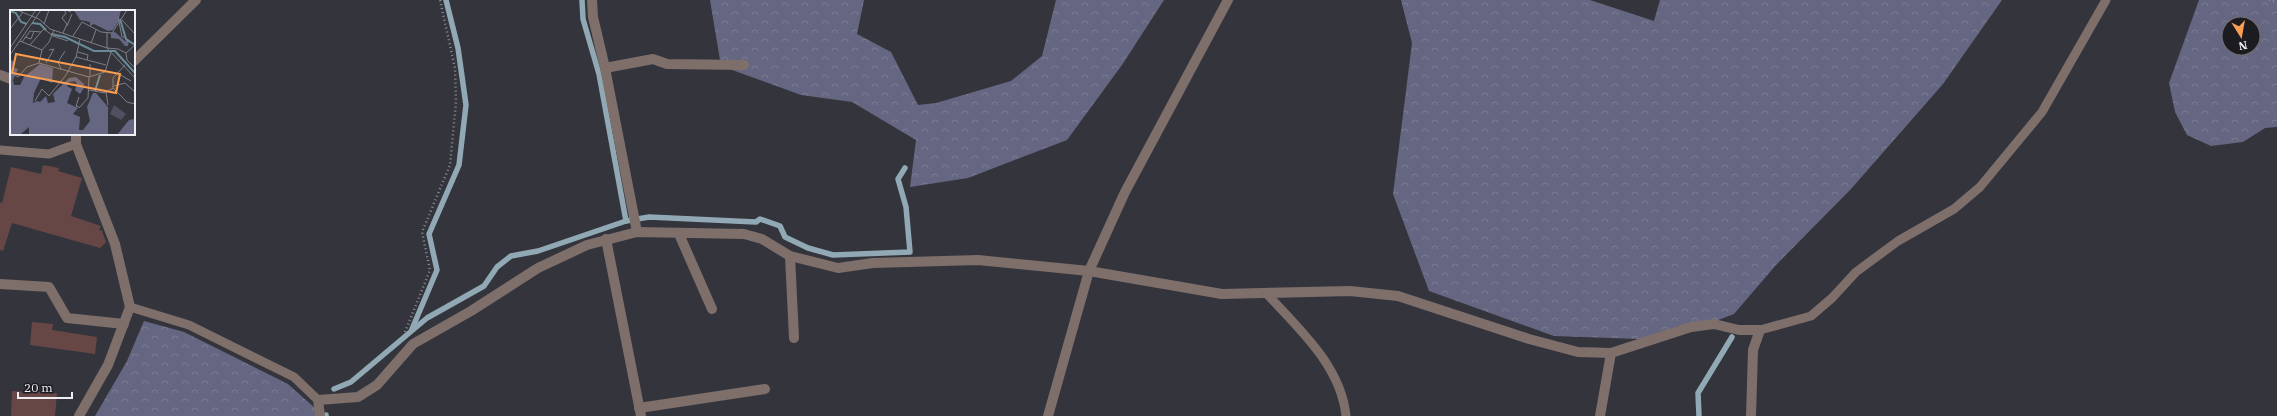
<svg xmlns="http://www.w3.org/2000/svg" width="2277" height="416" font-family="'IBM Plex Serif',serif">
  <style>
    .forest { fill: url(#forest-crowns); fill-rule: evenodd }
    .lines { fill: none; stroke-linecap: round; stroke-linejoin: round }
    .stream { stroke: #91a9b4; stroke-width: 5.5 }
    .building { fill: #664745 }
    .path { stroke: #8d8e95; stroke-width: 2.5; stroke-dasharray: 1 3; stroke-linecap: butt }
    .service { stroke: #7e6f6b; stroke-width: 9 }
    .minor { stroke: #7e6f6b; stroke-width: 10 }
    .inset-river { fill: none; stroke: #698b98; stroke-width: 2 }
    .inset-road { fill: none; stroke: #7e7f86; stroke-width: 1 }
    .view { fill: #fb9e51; fill-opacity: 0.15; stroke: #fb9e51; stroke-width: 2 }
    .inset-edge { fill: none; stroke: #eeeff4; stroke-width: 2 }
  </style>
  <defs>
    <pattern id="forest-crowns" width="20" height="18" patternUnits="userSpaceOnUse"><rect width="20" height="18" fill="#656681"/><path d="M2 6a3 3 0 1 1 6 0M12 15a3 3 0 1 1 6 0" fill="none" stroke="#7b7c93"/></pattern>
  </defs>
  <rect width="100%" height="100%" fill="#34343d"/>
  <g class="forest">
    <polygon points="710,0 864,0 857,34 891,52 918,105 936,103 1011,81 1042,56 1056,0 1164,0 1122,65 1067,140 968,178 910,187 916,140 852,102 801,95 721,66"/>
    <polygon points="1401,0 1590,0 1654,21 1660,0 2002,0 1943,84 1851,189 1776,265 1734,314 1666,340 1554,336 1429,291 1393,194 1412,43"/>
    <path d="M2199,0h78v127l-12,1 -22,14 -32,4 -24,-11 -12,-23 -6,-29zM2229,24h24v24h-24z"/>
    <polygon points="144,321 184,332 288,384 316,409 317,416 95,416 127,361"/>
  </g>
  <g class="lines">
    <g class="stream">
      <polyline points="582,0 583,19 599,74 626,221"/>
      <polyline points="412,329 437,270 429,234 459,165 466,105 458,48 446,0"/>
      <polyline points="334,389 351,382 427,318 484,286 497,267 511,256 538,251 626,221 649,217 756,222 760,219 780,226 785,237 808,248 833,255 910,252 906,207 898,179 905,168"/>
      <polyline points="326,415 326,416"/>
      <polyline points="1699,416 1698,393 1732,337"/>
    </g>
  </g>
  <g class="building">
    <polygon points="43,165 59,168 58,171 82,178 71,216 101,226 99,230 102,231 106,242 100,248 12,223 3,251 0,250 0,202 2,203 11,167 41,174"/>
    <polygon points="32,322 53,324 52,330 97,337 95,354 30,345"/>
    <polygon points="12,391 57,393 55,416 11,416"/>
  </g>
  <g class="lines">
    <g class="path">
      <polyline points="2269,0 2277,2"/>
      <polyline points="405,332 430,270 422,232 450,165 456,102 455,68 440,0"/>
    </g>
    <g class="service">
      <polyline points="0,150 49,154 76,144"/>
      <path d="M1267,294c32,35 74,72 79,122"/>
      <polyline points="130,307 189,325 294,377 318,400"/>
      <polyline points="1760,330 1811,316 1832,298 1856,272 1898,241 1954,209 1980,187 2042,112 2106,0"/>
    </g>
    <g class="minor">
      <polyline points="592,0 593,17 605,68 637,232"/>
      <polyline points="134,61 196,0"/>
      <polyline points="605,68 653,59 667,64 744,65"/>
      <polyline points="0,75 11,79"/>
      <polyline points="76,134 76,144 115,244 130,307 108,365 79,416"/>
      <polyline points="679,234 712,309"/>
      <polyline points="606,239 641,416"/>
      <polyline points="790,256 794,338"/>
      <polyline points="0,284 49,287 67,318 124,324"/>
      <polyline points="639,408 765,389"/>
      <polyline points="320,416 318,400 358,397 377,385 413,344 471,311 538,268 587,245 637,232 744,234 762,239 790,256 838,268 873,263 978,260 1089,271 1222,294 1350,291 1398,296 1529,339 1578,352 1611,353 1691,327 1714,324 1739,330 1760,330 1753,350 1751,416"/>
      <polyline points="1048,416 1089,271 1125,192 1228,0"/>
      <polyline points="1600,416 1611,353"/>
    </g>
  </g>
  <g transform="translate(10 10)">
    <rect width="125" height="125" fill="#34343d"/>
    <path d="M57,0h54l-3,12 -5,8 -5,1 -14,-7 -4,2v-4l-10,-2 -5,-8 -3,-2 -2,3zM105,22l11,10 -1,-4 4,2 -1,6h-3l-6,-7 -8,-1v-5zM1,50l3,2 -2,5 6,2 -5,11 1,5h6l4,-8 16,-13 13,4 -1,15 -11,-5 -7,15 -1,10 4,-2 3,1 6,-6 2,7 7,-1 -2,-8 16,-16 7,-1 8,7v4l-4,6 -5,-4 2,-6 -2,-3 -6,1 -2,4 5,3 -5,14 11,5 -5,6 7,3 -1,13h4l7,-9 -3,-14 6,-14h3l12,14v28h-79v-8l-8,7h-11zM125,109v16h-18l12,-15z" fill="#656681"/>
    <path d="M104,95l12,9 -5,6 -11,-6z" fill="#4f5060"/>
    <path class="inset-river" d="M0,1l6,2 5,9 6,2M110,9l6,20 9,6M22,13l8,1 6,6M41,24l14,3 29,14h21l20,22M85,81l5,-16"/>
    <path class="inset-road" d="M7,0l22,9 11,10 57,19 28,30M108,7l4,20h3M112,10l13,14M34,14l5,-14M57,16l5,-12M0,19l13,-17M31,22l3,-3 9,7 15,5M53,23l4,-9 -5,-6 4,-5 -2,-3M63,26l9,-14 19,10 11,1 15,-23M15,27l6,2 3,-8M10,31l22,9M12,32l8,-11 11,1 -11,13M81,33l5,-13M0,38l26,-38M97,38l11,1 8,4 1,7 8,8M97,38v-15M68,42l10,3 -1,5M116,43l9,-8M0,45l31,-45M66,47l30,8M29,53l3,-13 7,-8 5,-12M36,53l8,-14 -5,1M80,54v13M51,59l-3,-7 7,-11M95,62l6,-20M107,63l14,8M5,65l3,2 9,-10 12,-4 50,14 16,-5M104,76l11,-3 10,9M103,78l14,14 8,2M103,78v-10l12,-13M79,80l16,3 8,-5M96,82l2,13M69,87l-3,9 3,1M25,91l7,-12 7,7 17,-21 10,-18 4,-18M69,98l9,-10 1,-21"/>
    <path class="view" d="M6,44l104,20 -4,19 -104,-20z"/>
    <rect width="125" height="125" class="inset-edge"/>
  </g>
  <g transform="translate(2241 36) rotate(169)"><circle r="19" fill="#1c1c20" stroke="#707075"/>
  <path d="M0-3L7 15L0 10L-7 15Z" fill="#fb9e51"/>
  <text y="-6" font-size="11" font-weight="bold" text-anchor="middle" fill="#eeeff4">N</text>
  </g>
  <path d="M18 392v6h54v-6" fill="none" stroke="#eeeff4" stroke-width="2"/>
  <text x="24" y="392" font-size="12" fill="#eeeff4" stroke="#1c1c20" stroke-width="3" paint-order="stroke">20 m</text>
</svg>
